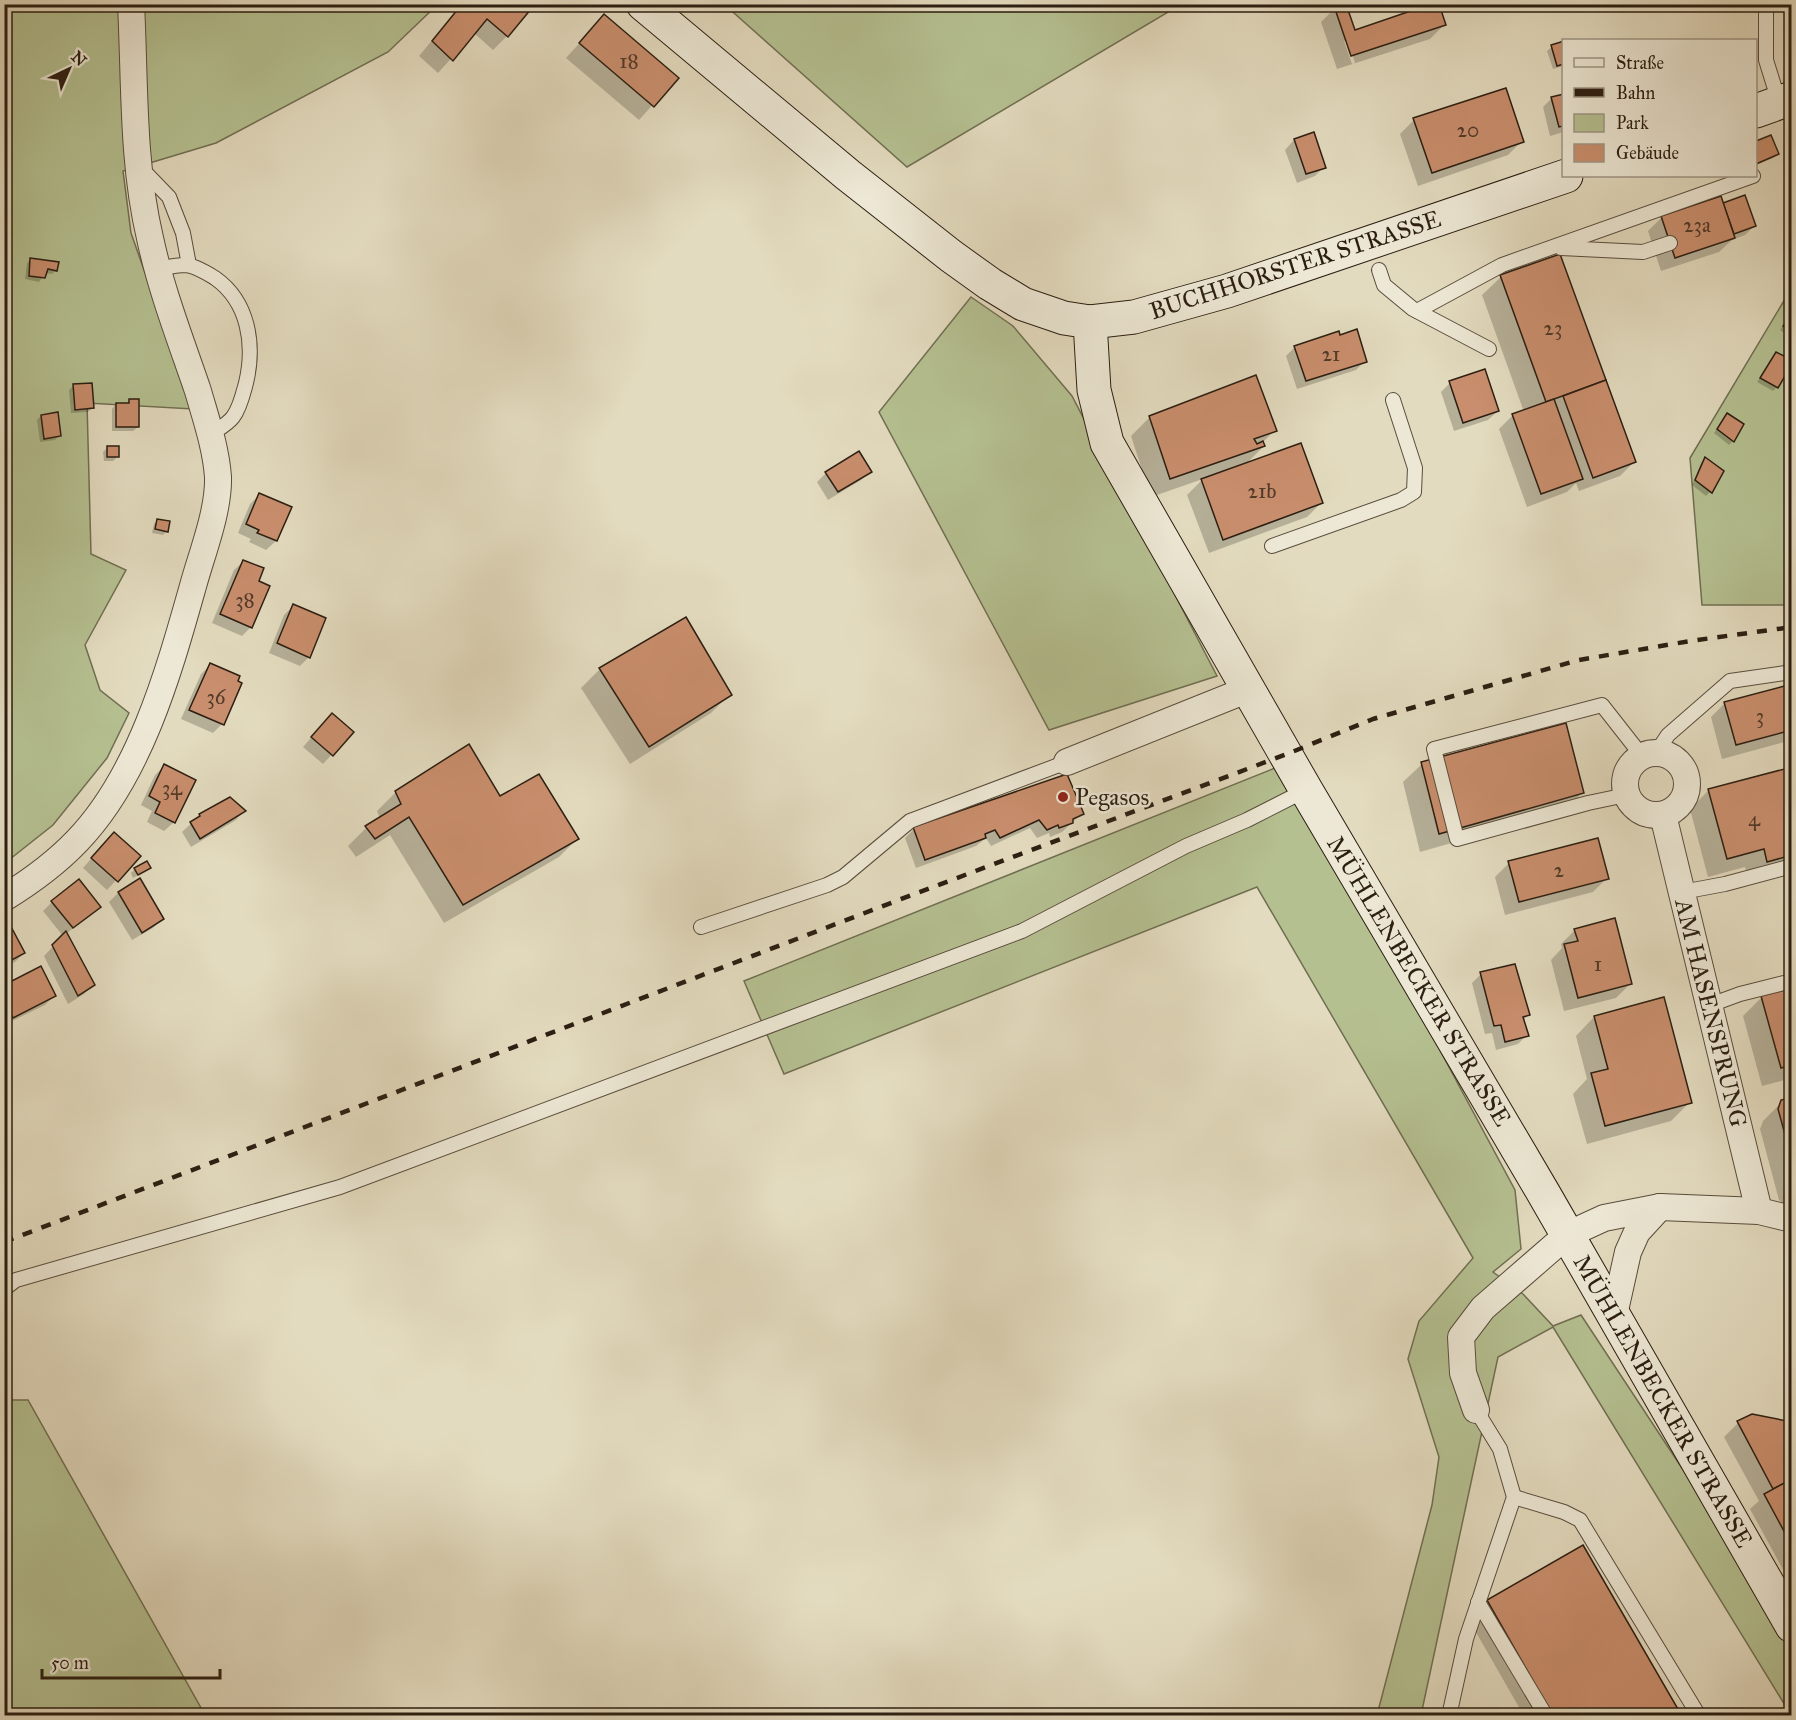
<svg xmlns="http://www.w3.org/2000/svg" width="1796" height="1720" font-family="'IM FELL Great Primer',serif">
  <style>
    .green { fill: #b5c091; stroke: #706f52; stroke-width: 1.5 }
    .shadow { fill: #0003; fill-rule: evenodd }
    .building { fill: #c98e6d; stroke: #2b1e12; stroke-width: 1.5 }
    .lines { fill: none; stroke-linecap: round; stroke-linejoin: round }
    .lane-casing { stroke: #594d3d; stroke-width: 16 }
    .street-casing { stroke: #594d3d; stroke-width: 28 }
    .secondary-casing { stroke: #2b1e12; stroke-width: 35 }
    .lane { stroke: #ede8d5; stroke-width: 14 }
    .street { stroke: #ede8d5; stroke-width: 26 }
    .secondary { stroke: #ede8d5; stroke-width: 33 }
    .rail { stroke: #2b1e12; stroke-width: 4.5; stroke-dasharray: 10 10; stroke-linecap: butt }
    .poi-dot { fill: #8f2418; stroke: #ede8d5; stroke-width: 2 }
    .labels { text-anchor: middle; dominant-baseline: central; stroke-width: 5; stroke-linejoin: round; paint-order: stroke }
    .number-label { font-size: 21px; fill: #523a29 }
    .street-label { font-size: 24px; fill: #2b1e12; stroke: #ede8d5 }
    .poi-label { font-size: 24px; fill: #2b1e12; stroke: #ede8d5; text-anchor: start }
  </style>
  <rect width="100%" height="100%" fill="#e3dbbf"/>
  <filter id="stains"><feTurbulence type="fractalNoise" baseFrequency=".00333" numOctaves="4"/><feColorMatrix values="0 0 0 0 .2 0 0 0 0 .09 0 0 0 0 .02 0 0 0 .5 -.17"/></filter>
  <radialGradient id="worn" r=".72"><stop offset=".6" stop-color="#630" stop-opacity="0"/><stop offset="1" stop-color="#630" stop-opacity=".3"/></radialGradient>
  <g class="green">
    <polygon points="5,5 437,5 388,52 216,143 123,171 131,233 193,409 87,403 91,554 126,570 85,645 100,690 129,713 107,758 53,825 5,863"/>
    <polygon points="725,5 1180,5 907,167"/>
    <polygon points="1791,289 1791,605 1702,605 1690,458"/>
    <polygon points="971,297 1013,326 1072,396 1217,676 1049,730 879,412"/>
    <polygon points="1275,768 1314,827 1398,972 1515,1190 1521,1249 1493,1272 1523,1294 1553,1326 1581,1315 1728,1538 1791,1651 1791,1715 1553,1327 1498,1357 1421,1715 1377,1715 1432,1505 1439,1457 1408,1359 1419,1321 1473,1258 1257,887 784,1074 744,981"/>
    <polygon points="4,1400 28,1400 205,1715 5,1715"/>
  </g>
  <g class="shadow">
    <polygon points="454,4 523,4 507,36 493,50 474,33 438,73 419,56 459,8"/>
    <path d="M1335,8l19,24 90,-7 -14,14 -93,30 -16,-47zM1344,41h4l7,22 -3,1z"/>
    <polygon points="604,16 677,78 639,120 566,58"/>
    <polygon points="1564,43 1564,66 1553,69 1547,51 1552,47"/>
    <polygon points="1564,95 1564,132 1550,136 1543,107 1552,98"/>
    <polygon points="1414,120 1522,141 1508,155 1418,186 1400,134"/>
    <polygon points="1313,134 1324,167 1315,176 1297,183 1285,150 1294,140"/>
    <polygon points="1770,137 1777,154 1773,158 1756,165 1756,142"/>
    <polygon points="1722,205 1754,226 1745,235 1732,240 1719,252 1661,271 1648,231 1662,217"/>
    <polygon points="1559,255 1634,462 1620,476 1579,491 1576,483 1567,492 1527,507 1499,429 1513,415 1524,412 1482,295 1501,277"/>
    <polygon points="31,259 56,270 52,274 45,273 39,282 25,279 27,263"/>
    <polygon points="1792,313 1792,339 1780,330"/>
    <polygon points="1339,337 1365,361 1356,370 1297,389 1286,356 1295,347"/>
    <polygon points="1777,354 1777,387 1773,391 1757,382"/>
    <polygon points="1450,383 1498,411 1488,420 1454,431 1441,392"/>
    <polygon points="73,386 93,407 88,412 71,413 69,390"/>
    <polygon points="130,400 138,427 133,431 112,431 112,409 116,404 125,404"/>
    <polygon points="1727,414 1733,441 1729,445 1714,433"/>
    <polygon points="41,416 59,436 55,440 40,442 37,420"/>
    <polygon points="1150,417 1275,430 1262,443 1264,446 1245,465 1321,503 1307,517 1209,553 1187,495 1203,479 1151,497 1131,436"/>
    <polygon points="107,448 117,457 113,461 104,461 103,452"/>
    <polygon points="1705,459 1710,492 1706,496 1692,485 1701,463"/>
    <polygon points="870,471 861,480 828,500 817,482 826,473"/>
    <polygon points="259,495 290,508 276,541 266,550 249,542 251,539 238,533 250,504"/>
    <polygon points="158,520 167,531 163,535 152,533 154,524"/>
    <polygon points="244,561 251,627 242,636 212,623 234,570"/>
    <polygon points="293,606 309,657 300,666 269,653 284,615"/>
    <polygon points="210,665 240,684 222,724 213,733 181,719 201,674"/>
    <polygon points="600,669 730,694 711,713 630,764 581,688"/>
    <polygon points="1792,685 1792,740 1722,759 1711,717 1725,703"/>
    <polygon points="323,724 352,732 323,764 303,747"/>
    <polygon points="469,746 500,798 577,839 559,857 444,923 390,835 356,857 348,846 366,828 380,819 377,811 396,792"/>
    <polygon points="1422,764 1582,793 1564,811 1420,852 1403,782"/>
    <polygon points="164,766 174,822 164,831 147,822 152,811 141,805 155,775"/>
    <polygon points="1792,768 1792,868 1748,879 1745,867 1708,877 1690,809 1709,790"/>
    <polygon points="230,799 244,811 236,820 191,847 182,832 200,815"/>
    <polygon points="1082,813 1062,832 1050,837 1049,833 1037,838 1030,828 991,846 986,838 976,846 916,868 905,838 914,829"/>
    <polygon points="105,843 139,856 107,890 83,868"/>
    <polygon points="1509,863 1607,878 1593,892 1505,915 1495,877"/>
    <polygon points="149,868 133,878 131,873 135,869"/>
    <polygon points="140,880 162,919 153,928 132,940 109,902 118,893"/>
    <polygon points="52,902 99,907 66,934 93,985 84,994 68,1004 44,956 63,936 43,911"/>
    <polygon points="4,925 24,953 15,962 4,967"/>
    <polygon points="1575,930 1630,984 1616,998 1564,1011 1551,960 1562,948 1561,944"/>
    <polygon points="1481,974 1528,1015 1523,1020 1527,1035 1518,1044 1496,1050 1492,1033 1485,1034 1472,983"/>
    <polygon points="4,986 54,996 45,1005 4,1025"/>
    <polygon points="1792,989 1792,1078 1762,1086 1743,1016 1762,997"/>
    <polygon points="1594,1017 1690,1102 1671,1121 1587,1144 1573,1094 1587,1079 1576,1036"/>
    <polygon points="1792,1099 1792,1204 1786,1206 1779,1200 1760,1129 1763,1121 1782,1102"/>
    <polygon points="1738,1423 1792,1424 1792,1586 1750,1509 1759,1501 1724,1437"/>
    <polygon points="1583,1547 1680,1716 1524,1716 1469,1620 1488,1602"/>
  </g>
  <g class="building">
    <polygon points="462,4 526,4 531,9 508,37 487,19 453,61 432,41"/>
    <polygon points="1340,4 1346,4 1355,30 1431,4 1439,4 1446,25 1351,56 1334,6"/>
    <polygon points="604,14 679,78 654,107 579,43"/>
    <polygon points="1564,41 1564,64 1557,66 1551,45"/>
    <polygon points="1506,88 1524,142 1432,173 1413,118"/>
    <polygon points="1564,94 1564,126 1559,127 1551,97"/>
    <polygon points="1314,132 1326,168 1306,174 1294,139"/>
    <polygon points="1771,135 1779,154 1756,164 1756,141"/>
    <polygon points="1745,195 1756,226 1734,234 1723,203"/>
    <polygon points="1721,196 1735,238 1675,258 1661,216"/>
    <polygon points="1560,254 1606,380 1546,402 1500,275"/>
    <polygon points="30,258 59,262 57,271 48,269 45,278 29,276"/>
    <polygon points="1792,313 1792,332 1783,326"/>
    <polygon points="1357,329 1367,362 1306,381 1294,346 1339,331 1340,335"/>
    <polygon points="1776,352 1792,360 1792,364 1778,388 1760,378"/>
    <polygon points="1485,369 1499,411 1463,423 1449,381"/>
    <polygon points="1256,375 1277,431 1254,439 1257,444 1263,441 1265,446 1170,479 1149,416"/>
    <polygon points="1606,380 1636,462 1593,478 1563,396"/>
    <polygon points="92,383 94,408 75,410 73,384"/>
    <polygon points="129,399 139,399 139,427 116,427 116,403 129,403"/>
    <polygon points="1554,399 1583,479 1541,494 1512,414"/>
    <polygon points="58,412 61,436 44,439 41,415"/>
    <polygon points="1727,413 1744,424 1734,442 1717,429"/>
    <polygon points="1301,443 1323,503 1223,540 1201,479"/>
    <rect x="107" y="446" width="12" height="11"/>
    <polygon points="859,451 872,472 838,492 825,472"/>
    <polygon points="1705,457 1724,471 1712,493 1695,480"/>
    <polygon points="259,493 292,507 277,541 257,533 259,530 246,524"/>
    <polygon points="157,519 170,521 168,532 155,529"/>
    <polygon points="243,560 264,568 259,581 270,586 252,628 220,614"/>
    <polygon points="293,604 326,618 310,658 277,643"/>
    <polygon points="686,617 732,695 649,747 599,668"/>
    <polygon points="210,663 240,676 238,681 242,683 224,725 189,710"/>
    <polygon points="1792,684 1792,730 1736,745 1724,702"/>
    <polygon points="332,713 354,732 333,756 311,737"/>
    <polygon points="1566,723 1584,793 1439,834 1421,762"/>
    <polygon points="469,744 500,796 539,774 579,839 463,905 409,817 375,839 365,826 401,804 395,791"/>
    <polygon points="164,764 196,780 175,823 155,813 160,802 149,796"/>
    <polygon points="1792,767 1792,855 1767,862 1764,849 1727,859 1708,789"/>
    <polygon points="1067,774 1084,814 1073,819 1073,823 1059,828 1058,825 1047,830 1039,820 1000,838 995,830 985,834 986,838 925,860 913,827"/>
    <polygon points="230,797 246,811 200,839 190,822 200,816 199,814"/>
    <polygon points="114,832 141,856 118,882 91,858"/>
    <polygon points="1598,838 1609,879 1519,902 1508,861"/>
    <polygon points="147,861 151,868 138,875 134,868"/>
    <polygon points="140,878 164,919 142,933 118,892"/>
    <polygon points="79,879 101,907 73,928 51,901"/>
    <polygon points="1615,918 1632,984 1578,998 1564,944 1578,941 1574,929"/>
    <polygon points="8,921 25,953 4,964 4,923"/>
    <polygon points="66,931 95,985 78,996 52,945"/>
    <polygon points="1515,964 1530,1015 1523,1017 1529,1036 1505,1042 1501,1025 1494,1026 1480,972"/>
    <polygon points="41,966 56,996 13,1018 6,1004 4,1005 4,985"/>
    <polygon points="1792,988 1792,1065 1781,1068 1761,996"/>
    <polygon points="1664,997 1692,1103 1605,1126 1591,1073 1608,1069 1594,1016"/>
    <polygon points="1792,1097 1792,1160 1778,1109 1781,1100"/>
    <polygon points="1752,1414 1792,1422 1792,1479 1773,1489 1737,1421"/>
    <polygon points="1792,1479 1792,1546 1764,1494"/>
    <polygon points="1583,1545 1682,1716 1553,1716 1487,1600"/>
  </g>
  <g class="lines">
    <g class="lane-casing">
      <g id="lane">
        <polyline points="1766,4 1766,60 1779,102"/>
        <polyline points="141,168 169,197 183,233 189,265"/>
        <polyline points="1561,248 1643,252 1670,243"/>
        <path d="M158,269c10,-2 18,-4 28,-4 10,1 21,8 29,13 34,24 40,67 31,105 -3,11 -6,25 -13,34 -5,7 -15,12 -22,17"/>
        <polyline points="1379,270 1384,285 1413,309 1489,349"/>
        <polyline points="1417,311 1502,265 1753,176"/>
        <polyline points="1272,546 1401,500 1414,492 1415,468 1393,400"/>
        <polyline points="1656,753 1668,735 1730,681 1792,672"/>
        <polyline points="1626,795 1588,803 1457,839 1434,749 1602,705 1642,756"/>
        <polyline points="1682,892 1725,884 1792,866"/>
        <polyline points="701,927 827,885 843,877 910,821 1067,762"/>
        <polyline points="1710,1005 1740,994 1792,981"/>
        <polyline points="4,1289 16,1280 340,1187 1022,931 1186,846 1247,820 1306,790"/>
        <polyline points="1514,1497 1564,1512 1580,1520 1699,1716"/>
        <polyline points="1478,1602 1546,1716"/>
        <polyline points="1449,1716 1466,1639 1514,1497 1500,1449 1476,1410"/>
      </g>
    </g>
    <g class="street-casing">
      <g id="street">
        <circle cx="1656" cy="784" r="31"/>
        <polyline points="1067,762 1249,689"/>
        <polyline points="1663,815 1759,1211"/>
        <path d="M4,898c26,-16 52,-35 73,-57 63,-65 92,-170 116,-255 9,-33 26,-75 25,-109 -2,-29 -12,-58 -20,-86 -17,-50 -37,-101 -48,-153 -18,-76 -15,-156 -19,-234"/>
        <polyline points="1614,1315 1628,1252 1637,1232 1660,1207"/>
        <polyline points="1476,1410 1463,1373 1461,1337 1483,1308 1567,1235 1604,1218 1660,1207 1759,1211 1792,1219"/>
      </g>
    </g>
    <g class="secondary-casing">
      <g id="secondary">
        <polyline points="643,4 848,175 951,256 990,284 1023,304 1064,318 1090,322 1134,317 1227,291 1566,176"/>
        <polyline points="1756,111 1792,98"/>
        <polyline points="1090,322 1094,390 1107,443 1306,790 1544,1194 1792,1626"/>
      </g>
    </g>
    <use href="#lane" class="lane"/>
    <use href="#street" class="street"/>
    <use href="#secondary" class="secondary"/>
    <polyline class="rail" points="4,1242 917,893 1287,754 1373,719 1579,660 1690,641 1792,627"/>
  </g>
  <circle class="poi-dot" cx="1063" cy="797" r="6"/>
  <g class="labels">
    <g class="number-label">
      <text x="629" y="61">18</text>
      <text x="1468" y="130">20</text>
      <text x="1697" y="225">23a</text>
      <text x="1553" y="328">23</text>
      <text x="1331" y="354">21</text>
      <text x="1262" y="491">21b</text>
      <text x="245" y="600">38</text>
      <text x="216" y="697">36</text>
      <text x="1760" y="716">3</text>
      <text x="172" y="788">34</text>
      <text x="1754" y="819">4</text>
      <text x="1559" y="870">2</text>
      <text x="1598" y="964">1</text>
    </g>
    <g class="street-label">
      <text transform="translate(1295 265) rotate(-18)">BUCHHORSTER STRASSE</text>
      <text transform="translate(1419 981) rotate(59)">MÜHLENBECKER STRASSE</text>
      <text transform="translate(1711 1013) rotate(76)">AM HASENSPRUNG</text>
      <text transform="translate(1663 1401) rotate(60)">MÜHLENBECKER STRASSE</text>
    </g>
    <g class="poi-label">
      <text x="1075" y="797">Pegasos</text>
    </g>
  </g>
  <rect width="1796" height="1720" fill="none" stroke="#e3dbbf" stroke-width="24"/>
  <rect x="6" y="6" width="1784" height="1708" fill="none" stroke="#2b1e12" stroke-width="3"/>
  <rect x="12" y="12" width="1772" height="1696" fill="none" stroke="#2b1e12" stroke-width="1.5"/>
  <rect x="1562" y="39" width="195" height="138" fill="#ede8d5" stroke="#9f9787" stroke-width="1.5"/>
  <rect x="1574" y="58" width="30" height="9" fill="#ede8d5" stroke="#9f9787" stroke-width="1.5"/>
  <text x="1616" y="69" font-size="18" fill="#2b1e12">Straße</text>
  <rect x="1574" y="88" width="30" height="9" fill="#2b1e12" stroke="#9f9787" stroke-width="1.5"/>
  <text x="1616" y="99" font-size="18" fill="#2b1e12">Bahn</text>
  <rect x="1574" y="114" width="30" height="18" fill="#b5c091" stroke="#9f9787" stroke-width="1.5"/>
  <text x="1616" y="129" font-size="18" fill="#2b1e12">Park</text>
  <rect x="1574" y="144" width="30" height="18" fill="#c98e6d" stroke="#9f9787" stroke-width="1.5"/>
  <text x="1616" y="159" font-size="18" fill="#2b1e12">Gebäude</text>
  <g transform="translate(69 69) rotate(44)" stroke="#ede8d5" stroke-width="4.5" paint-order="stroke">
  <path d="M0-4.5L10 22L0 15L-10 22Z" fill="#2b1e12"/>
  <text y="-9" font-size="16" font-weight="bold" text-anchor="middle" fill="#2b1e12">N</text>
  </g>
  <path d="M42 1669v9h178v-9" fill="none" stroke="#2b1e12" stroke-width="3"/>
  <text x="51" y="1669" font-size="18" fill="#2b1e12" stroke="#ede8d5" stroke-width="4.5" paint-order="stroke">50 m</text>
  <rect width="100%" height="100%" filter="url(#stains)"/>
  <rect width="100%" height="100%" fill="url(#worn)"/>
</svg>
